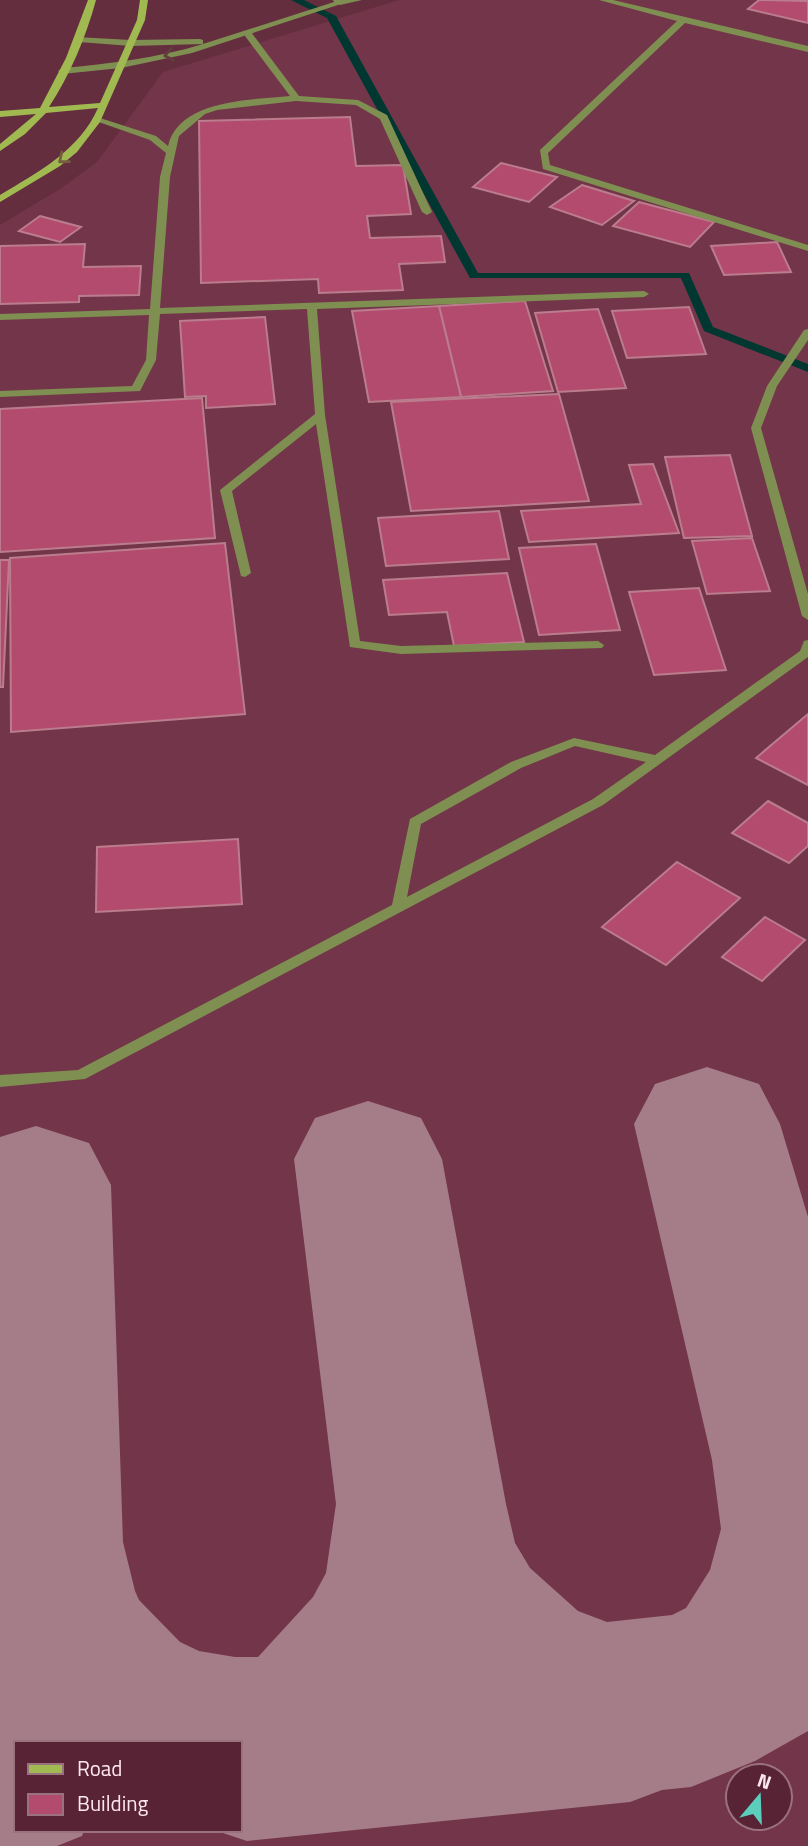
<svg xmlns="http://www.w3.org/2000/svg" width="808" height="1846" font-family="'Titillium Web',sans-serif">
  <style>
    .built { fill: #733549; fill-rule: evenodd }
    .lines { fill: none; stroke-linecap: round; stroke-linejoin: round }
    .stream { fill: #003831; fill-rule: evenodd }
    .taxiway { fill: #a57d89; fill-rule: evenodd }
    .building { fill: #b24b6e; stroke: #bb7c8e; stroke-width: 2 }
    .lane { fill: #7f8f51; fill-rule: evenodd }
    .street { fill: #7f8f51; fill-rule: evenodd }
    .secondary { fill: #a0ba51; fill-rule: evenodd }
    .oneway { stroke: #623e3c }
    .oneway2 { stroke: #755f40 }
  </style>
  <rect width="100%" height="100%" fill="#642e3f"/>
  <path class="built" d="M399,0h409v1846h-808v-1621l60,-36 37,-27 66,-90zM16,1743h224v87h-224zM738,1776h42v42h-42z"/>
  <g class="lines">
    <polygon class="stream" points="291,0 304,0 336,16 478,273 689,273 713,327 808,364 808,372 704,331 681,278 470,278 327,18"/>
    <polygon class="taxiway" points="707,1067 759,1084 780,1124 808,1217 808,1731 755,1761 691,1787 662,1790 630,1802 247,1841 214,1830 240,1830 240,1743 16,1743 16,1830 84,1830 82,1836 57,1846 0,1846 0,1137 36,1126 89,1143 111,1185 123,1542 135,1591 139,1600 180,1642 199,1651 235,1657 258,1657 313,1597 326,1573 336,1504 294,1159 315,1118 368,1101 421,1118 442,1159 506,1504 515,1543 530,1568 578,1611 607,1622 672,1615 686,1608 710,1570 721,1529 712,1460 634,1124 655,1084"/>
  </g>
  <g class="building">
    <polygon points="759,0 808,1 808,23 748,9"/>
    <polygon points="350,117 356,166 403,165 411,214 367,216 370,238 441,236 445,262 399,264 403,290 319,293 318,279 201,283 199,121"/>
    <polygon points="501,163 557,177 529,202 473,187"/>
    <polygon points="582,185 634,201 602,225 550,207"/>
    <polygon points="639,202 714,222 690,247 613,226"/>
    <polygon points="40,216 81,227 60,242 19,231"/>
    <polygon points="777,242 791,272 724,275 711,246"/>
    <polygon points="85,244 83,267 141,266 139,295 79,296 79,302 0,304 0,246"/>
    <polygon points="525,301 553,391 461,397 439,306"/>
    <polygon points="439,306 461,397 369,402 352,311"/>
    <polygon points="689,307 706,354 627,358 612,311"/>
    <polygon points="598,309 626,388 558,392 535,313"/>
    <polygon points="265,317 275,404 206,408 206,396 185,397 180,321"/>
    <polygon points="559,394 589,501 411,511 391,402"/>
    <polygon points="202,398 215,538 0,552 0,409"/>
    <polygon points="730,455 752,536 684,538 665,457"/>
    <polygon points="653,464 679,533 529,542 521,511 641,504 629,465"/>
    <polygon points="499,511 509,559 386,566 378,518"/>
    <polygon points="752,538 770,591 707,594 692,541"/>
    <polygon points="225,543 245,714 11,732 10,558"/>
    <polygon points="596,544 620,630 539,635 519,548"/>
    <polygon points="0,560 9,560 3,687 0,687"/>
    <polygon points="507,573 524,642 454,646 447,612 389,615 383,580"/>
    <polygon points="699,588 726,670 654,675 629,592"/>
    <polygon points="808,714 808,785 756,758"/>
    <polygon points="768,801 808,823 808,846 789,863 732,833"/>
    <polygon points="238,839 242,904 96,912 97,847"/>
    <polygon points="677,862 740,898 666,965 602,927"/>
    <polygon points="765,917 805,940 762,981 722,957"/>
  </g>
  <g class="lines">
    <g class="lane">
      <polygon points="362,0 340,5 336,3 343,0"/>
      <polygon points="599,0 613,0 808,46 808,52 685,23 548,153 550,165 808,245 808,251 543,169 540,150 677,21"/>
      <path d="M245,32h6l48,64 59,4 29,15 45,97 -5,3 -5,-3 -42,-93 -24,-14 -60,-4 -79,9 -12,4 -26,22 -9,41 -10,131 484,-17 5,3 -5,3 -327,12 8,106 35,226 41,5 197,-5 6,4 -2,3 -201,6 -51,-7 -34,-223 -84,67 19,82 -6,4 -4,-1 -21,-86 95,-76 -8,-105 -147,5 -4,46 -16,31 -140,6v-6l132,-5 14,-26 3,-45 -149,5v-6l150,-5 10,-132 6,-24 -16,-13 -57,-20 7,-2 56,18 12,10c11,-47 83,-46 122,-50l-45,-60z"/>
      <polygon points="808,329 808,340 777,386 761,428 808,594 808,620 802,616 751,428 767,386 804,330"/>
      <path d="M808,640v17l-205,148 -518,274 -85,8v-12l78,-5 314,-165 18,-86 101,-57 63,-24 81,17 145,-104 4,-10zM575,746l71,16 -53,37 -186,98 14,-73 100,-56z"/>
    </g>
    <path class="street" d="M333,0h9l2,3 -152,50 -71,15 -59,6 -4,-3 4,-3c47,-4 95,-10 141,-24l-72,2 -52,-4 -3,-1v-4l55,3 69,-1 3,1v4l131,-42z"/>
    <path class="secondary" d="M88,0h8c-10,37 -26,75 -47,107l51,-4 37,-83 3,-20h8l-3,20 -45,102 -23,30 -17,14 -60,36v-7c38,-23 79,-44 98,-87l-52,5 -21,21 -25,17v-7l36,-30 -36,3v-6l40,-3 26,-50z"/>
  </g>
  <defs><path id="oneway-chevron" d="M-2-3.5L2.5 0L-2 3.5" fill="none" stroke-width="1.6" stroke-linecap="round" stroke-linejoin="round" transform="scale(1.75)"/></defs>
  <use class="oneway" href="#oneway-chevron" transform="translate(169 55) rotate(169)"/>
  <use class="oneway2" href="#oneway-chevron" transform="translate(63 159) rotate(141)"/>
  <rect x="14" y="1741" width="228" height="91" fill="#582335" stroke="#9a727f" stroke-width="2"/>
  <rect x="28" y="1764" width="35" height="10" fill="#a0ba51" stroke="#9a727f" stroke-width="2"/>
  <text x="77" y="1776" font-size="21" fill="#fde8ed">Road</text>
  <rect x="28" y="1794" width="35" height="21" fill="#b24b6e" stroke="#9a727f" stroke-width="2"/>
  <text x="77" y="1811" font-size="21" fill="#fde8ed">Building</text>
  <g transform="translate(759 1797) rotate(19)"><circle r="33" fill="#582335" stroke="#9a727f" stroke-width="2"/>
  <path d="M0-5L12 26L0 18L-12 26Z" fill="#5bcebc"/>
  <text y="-10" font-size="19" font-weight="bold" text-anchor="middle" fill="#fde8ed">N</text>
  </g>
</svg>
